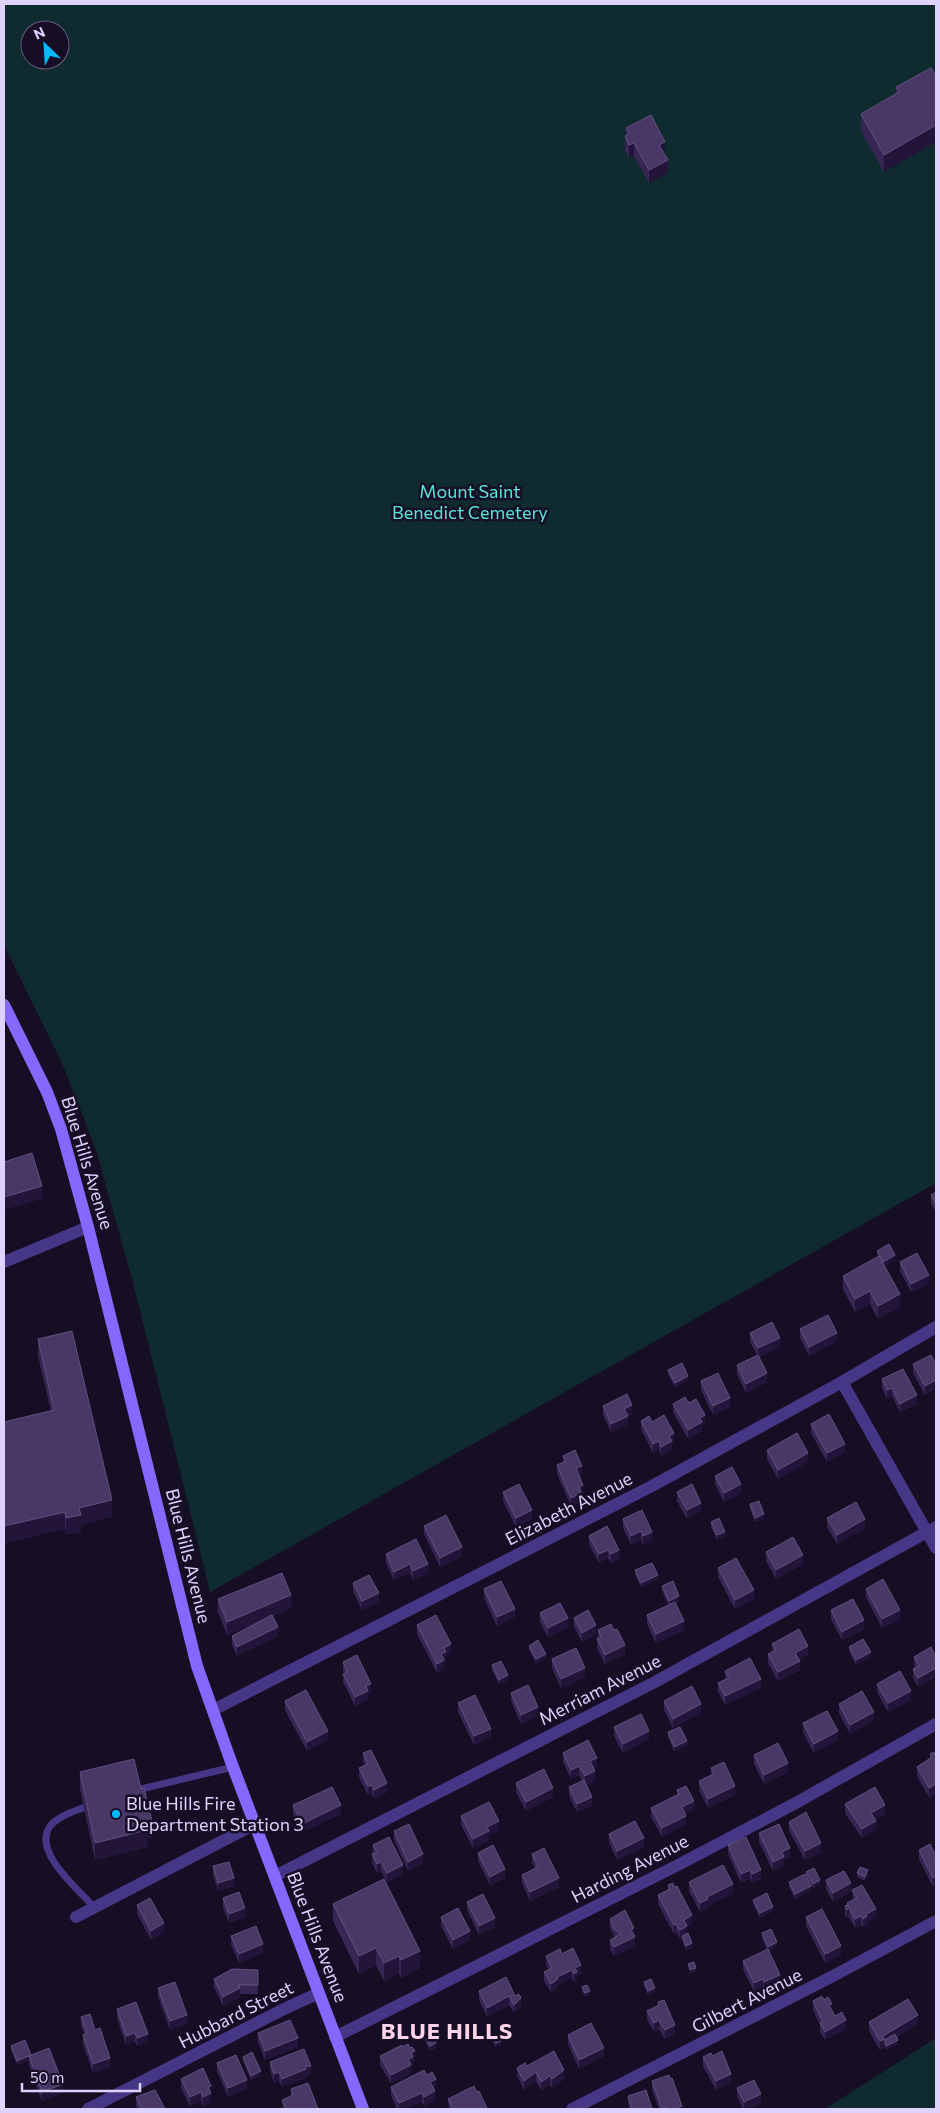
<svg xmlns="http://www.w3.org/2000/svg" width="940" height="2113" viewBox="0 0 940 2113" font-family="Commissioner,sans-serif">
<rect width="100%" height="100%" fill="#150e25"/>
<!-- green -->
<path fill="#102b2f" fill-rule="evenodd" d="M4 4H936V1183L210 1592 132 1279 96 1150 62 1063 4 945ZM30 30H60V60H30Z
M936 2038V2109H825Z"/>
<g fill="none" stroke-linecap="round" stroke-linejoin="round">
<!-- service -->
<path stroke="#463786" stroke-width="7" d="M137 1790 233 1767
M85 1807C73 1812 59 1816 51 1825 30 1850 79 1890 94 1907"/>
<!-- minor -->
<path stroke="#463786" stroke-width="12" d="M4 1262 88 1227
M842 1382 936 1327
M275 1876 655 1682 936 1527
M76 1917 255 1824
M335 2037 678 1865 794 1804 936 1724
M88 2109 286 2008 319 1993
M572 2109 833 1976 936 1921"/>
<!-- tertiary -->
<path stroke="#463786" stroke-width="12" d="M213 1710 652 1486 842 1382 936 1548"/>
<!-- secondary -->
<path stroke="#8569ff" stroke-width="12" d="M4 1005 47 1092 61 1129 88 1227 197 1666 230 1759 363 2109"/>
</g>
<!-- wall -->
<path fill="#372654" d="M931 68 884 172 861 131V114L896 94V87Z
M626 128 665 155 668 173 649 183 634 156 629 158 625 150Z
M936 1192V1213L931 1204V1195Z
M877 1251 895 1260 884 1266 900 1307 878 1319 870 1304 855 1312 843 1289V1276L878 1257Z
M900 1262 929 1284 911 1292 900 1271Z
M800 1329 837 1341 809 1356 800 1338Z
M750 1333 780 1346 759 1357 767 1382 746 1393 737 1374V1365L757 1355 750 1342Z
M38 1339 112 1517 81 1525V1532L66 1535 65 1529 4 1543V1422L51 1411 38 1356Z
M913 1364 936 1365V1389L925 1395 913 1373Z
M668 1370 688 1380 675 1387 668 1374Z
M882 1379 917 1404 900 1412 892 1396 887 1399 882 1388Z
M701 1381 730 1407 713 1415 701 1390Z
M689 1403 705 1424 702 1425V1431L688 1439 673 1412V1404Z
M603 1406 632 1414 628 1416V1425L611 1432 603 1415Z
M641 1421 652 1422 674 1442 672 1443V1450L661 1456 659 1450 653 1453 641 1429Z
M811 1424 845 1452 827 1462 811 1433Z
M767 1450 808 1462 778 1479 767 1459Z
M563 1456 582 1474 580 1476 583 1493 581 1494V1502L571 1506 557 1474V1465L563 1462Z
M715 1476 741 1493 724 1502 715 1484Z
M503 1492 532 1519 516 1527 503 1501Z
M677 1492 701 1511 687 1519 677 1501Z
M750 1504 764 1519 755 1522 750 1509Z
M642 1510 652 1541 643 1545 641 1540 631 1545 623 1528V1519Z
M827 1518 865 1528 837 1544 827 1527Z
M711 1522 725 1536 717 1540 711 1527Z
M424 1526 462 1556 440 1567 424 1534Z
M607 1526 619 1559 611 1563 608 1558 599 1563 589 1544V1536Z
M766 1552 803 1564 776 1579 766 1561Z
M386 1554 428 1573 413 1580 410 1573 394 1580 386 1563Z
M718 1568 754 1599 735 1609 718 1577Z
M635 1570 658 1579 641 1587 635 1575Z
M353 1583 379 1602 362 1610 353 1591Z
M662 1586 679 1601 675 1603 684 1630 656 1643 647 1624V1615L668 1605 662 1590Z
M484 1589 515 1617 497 1626 484 1598Z
M866 1589 900 1619 882 1628 866 1597Z
M218 1599 291 1608 273 1616 278 1636 237 1656 232 1645V1636L261 1621 227 1635 218 1612Z
M831 1610 864 1629 842 1640 831 1619Z
M540 1613 568 1627 548 1637 540 1622Z
M574 1618 596 1634 582 1642 574 1627Z
M417 1625 451 1653 446 1656V1661L444 1662V1669L437 1673 417 1634Z
M598 1630 625 1654 605 1664 597 1648Z
M772 1644 808 1655 799 1659 800 1670 778 1681 768 1663V1654L772 1652Z
M529 1646 546 1658 536 1663 529 1650Z
M849 1647 871 1657 856 1665 849 1651Z
M936 1654V1677L918 1687 913 1678V1669L916 1668 914 1665V1657Z
M552 1659 585 1677 561 1688 552 1668Z
M343 1662 371 1693 368 1694V1700L355 1706 343 1682 344 1673 343 1671Z
M492 1665 508 1680 499 1684 492 1670Z
M725 1671 761 1688 725 1705 718 1691V1683L725 1679Z
M877 1684 911 1700 888 1712 877 1692Z
M511 1693 538 1716 521 1724 511 1701Z
M285 1701 328 1740 307 1751 285 1710Z
M664 1701 701 1713 673 1728 664 1710Z
M458 1703 491 1737 474 1745 458 1712Z
M839 1704 874 1720 850 1734 839 1713Z
M803 1723 838 1740 814 1753 803 1732Z
M614 1727 649 1739 623 1753 614 1736Z
M668 1732 687 1745 674 1751 668 1737Z
M363 1753 387 1792 374 1799 372 1794 368 1795 359 1777V1768L365 1765 363 1762Z
M563 1753 597 1767 594 1768 595 1780 586 1785 592 1806 577 1812 569 1796V1787L582 1781 579 1775 571 1779 563 1762Z
M930 1754H936V1793L929 1797 917 1776V1767L930 1758Z
M754 1755 788 1772 764 1784 754 1764Z
M711 1768 735 1795 708 1808 699 1790V1781L711 1776Z
M80 1772 152 1838 147 1839V1847L95 1860 80 1789Z
M516 1783 553 1797 526 1811 516 1792Z
M677 1790 694 1810 685 1814 686 1824 662 1837 651 1817V1808L677 1795Z
M845 1804 885 1814 875 1820 876 1829 862 1838 845 1813Z
M293 1805 341 1814 302 1832 293 1814Z
M461 1816 499 1830 489 1835V1840L473 1848 461 1825Z
M789 1822 821 1852 805 1860 789 1831Z
M394 1831 423 1863 408 1871 394 1840Z
M759 1833 790 1857 784 1860V1866L773 1871 759 1842Z
M609 1834 644 1847 617 1860 609 1843Z
M373 1845 403 1874 387 1882 381 1871 377 1873 372 1863Z
M728 1845 761 1879 752 1883 750 1879 741 1883 728 1854Z
M919 1850 935 1854 936 1853V1885L933 1887 919 1859Z
M478 1853 505 1878 490 1885 478 1861Z
M532 1854 559 1887 530 1901 522 1883V1875L535 1868 532 1863Z
M213 1866 234 1886 218 1891 213 1875Z
M806 1872 820 1884 813 1888 806 1876Z
M857 1873 868 1875 865 1881 857 1877Z
M826 1880 851 1892 833 1902 826 1889Z
M689 1882 733 1893 708 1906V1908L700 1912 689 1891Z
M789 1882 811 1890 795 1899 789 1887Z
M668 1885 692 1924 687 1927V1934L692 1948 686 1950 682 1940V1937L680 1939 676 1932 674 1934 658 1904V1895L668 1890Z
M852 1890 876 1917 867 1922V1925L863 1927 861 1925 855 1928 849 1917 847 1918 845 1915V1906L847 1905V1903L853 1900Z
M223 1898 245 1917 229 1923 223 1907Z
M753 1900 773 1911 760 1918 753 1904Z
M467 1902 495 1927 479 1935 467 1910Z
M333 1904 420 1968 401 1978 399 1973 384 1981 376 1965 359 1974 333 1921Z
M137 1905 164 1932 151 1940 137 1914Z
M441 1917 470 1940 453 1949 441 1926Z
M806 1917 841 1955 825 1963 806 1926Z
M610 1919 634 1928 635 1946 614 1956 610 1949V1940L615 1938 610 1928Z
M762 1933 777 1947 769 1951 780 1984 764 1991 763 1987 754 1992 743 1969V1961L767 1949 762 1938Z
M231 1936 263 1953 239 1963 231 1945Z
M562 1954 581 1974 577 1976V1981L574 1983 572 1978 558 1985V1988L551 1992 544 1981V1972L548 1970 546 1964V1956Z
M258 1970V1994H240V1997L223 2006 214 1987V1979Z
M506 1977 521 2007 514 2013 509 2005 487 2017 479 2000V1991Z
M644 1982 655 1992 648 1995 644 1986Z
M582 1987 590 1995 585 1997 582 1991Z
M158 1988 187 2024 170 2030 158 1997Z
M813 2001 832 2011 835 2016 846 2029 825 2040 820 2032V2025L813 2010Z
M658 2002 675 2034 665 2039 659 2029 654 2032 647 2019V2011L658 2006Z
M117 2009 148 2042 137 2046 135 2042 126 2045 117 2018Z
M81 2017 95 2030 110 2067 93 2073 83 2044V2035L84 2034 81 2026Z
M869 2022 918 2024 896 2037 898 2044 887 2050 884 2045V2048L880 2050 869 2031Z
M258 2033 298 2047 265 2060 258 2042Z
M568 2035 604 2056 579 2069 568 2044Z
M425 2036 436 2048 430 2051 425 2040Z
M492 2036 501 2045 496 2047 492 2041Z
M11 2046 31 2055 63 2093 42 2101 29 2065V2060L17 2065 11 2050Z
M402 2047 415 2060 413 2061V2066H411V2074L391 2083 380 2065V2056Z
M243 2057 261 2075 251 2080 243 2061Z
M703 2057 731 2083 716 2090 703 2066Z
M270 2062 311 2074 306 2076V2078L282 2087 279 2081 274 2083 270 2070Z
M217 2063 247 2089 228 2097 217 2071Z
M527 2066 564 2079 552 2088 550 2085 541 2090 536 2081 524 2090 517 2076V2068Z
M427 2075 436 2088 434 2089 435 2100 424 2106 422 2102 404 2109H397L391 2096V2087Z
M181 2079 211 2086V2102L203 2106 201 2101 190 2106 181 2088Z
M652 2081 682 2109H659L652 2090Z
M737 2088 761 2103 748 2109H743L737 2096Z
M291 2089 318 2109H283L282 2100 291 2096Z
M477 2092 487 2109H449L448 2099Z
M628 2096 652 2109H629L628 2104Z
M136 2097 165 2109H138L136 2106Z"/>
<!-- shaded-wall -->
<path fill="#221539" d="M936 125V142L884 172V155Z
M665 142V155L659 158V145Z
M634 143V156L629 158V145Z
M668 160V173L649 183V170Z
M42 1186V1199L4 1210V1197Z
M895 1255V1260L883 1267V1262Z
M929 1275V1284L911 1292V1284Z
M870 1291V1304L855 1312V1299Z
M900 1294V1307L878 1319V1306Z
M837 1333V1341L809 1356V1347Z
M780 1338V1346L758 1357V1348Z
M767 1373V1382L746 1393V1384Z
M688 1376V1380L675 1387V1383Z
M936 1380V1389L925 1395V1386Z
M892 1388V1396L887 1399V1390Z
M917 1395V1404L900 1412V1404Z
M730 1398V1407L713 1415V1406Z
M632 1405V1414L624 1417V1409Z
M705 1415V1424L702 1425V1431L688 1439V1430L700 1418Z
M628 1416V1425L611 1432V1424Z
M674 1433V1442L672 1443V1450L661 1456V1447L669 1436Z
M659 1441V1450L653 1453V1444Z
M845 1444V1452L827 1462V1453Z
M808 1453V1462L778 1479V1470Z
M582 1466V1474L576 1477V1468Z
M741 1484V1493L724 1502V1493Z
M583 1485V1493L581 1494V1502L571 1506V1498L579 1487Z
M112 1500V1517L81 1525V1532L66 1535V1518L79 1508Z
M701 1503V1511L687 1519V1510Z
M532 1510V1519L516 1527V1518Z
M65 1512V1529L4 1543V1526Z
M764 1514V1519L755 1522V1518Z
M865 1519V1528L837 1544V1535Z
M641 1531V1540L631 1545V1536Z
M652 1532V1541L643 1545V1536Z
M725 1532V1536L717 1540V1535Z
M462 1547V1556L440 1567V1558Z
M608 1550V1558L599 1563V1554Z
M619 1550V1559L611 1563V1554Z
M803 1555V1564L776 1579V1570Z
M410 1564V1573L394 1580V1572Z
M428 1564V1573L413 1580V1571Z
M658 1575V1579L641 1587V1583Z
M754 1590V1599L735 1609V1600Z
M379 1593V1602L362 1610V1601Z
M291 1595V1608L227 1635V1622Z
M679 1596V1601L669 1606V1601Z
M515 1609V1617L497 1626V1617Z
M900 1610V1619L882 1628V1619Z
M568 1618V1627L548 1637V1628Z
M864 1620V1629L842 1640V1632Z
M684 1621V1630L656 1643V1634Z
M596 1625V1634L582 1642V1633Z
M278 1627V1636L237 1656V1647Z
M451 1644V1653L446 1656V1661L444 1662V1669L437 1673V1664L444 1648Z
M625 1645V1654L605 1664V1655Z
M808 1646V1655L795 1661V1653Z
M871 1652V1657L856 1665V1660Z
M546 1654V1658L536 1663V1659Z
M800 1661V1670L778 1681V1672Z
M585 1668V1677L561 1688V1679Z
M936 1668V1677L918 1687V1678Z
M508 1675V1680L499 1684V1680Z
M761 1679V1688L725 1705V1696Z
M371 1684V1693L368 1694V1700L355 1706V1697L366 1686Z
M911 1691V1700L888 1712V1703Z
M701 1704V1713L673 1728V1719Z
M538 1707V1716L521 1724V1715Z
M874 1712V1720L850 1734V1725Z
M491 1729V1737L474 1745V1736Z
M328 1731V1740L307 1751V1742Z
M649 1731V1739L623 1753V1744Z
M838 1731V1740L814 1753V1744Z
M687 1741V1745L674 1751V1747Z
M597 1758V1767L590 1770V1761Z
M788 1763V1772L764 1784V1775Z
M579 1766V1775L571 1779V1770Z
M595 1771V1780L585 1785V1776Z
M387 1783V1792L374 1799V1790Z
M936 1784V1793L929 1797V1788Z
M372 1785V1794L368 1795V1786Z
M735 1786V1795L708 1808V1799Z
M553 1788V1797L526 1811V1802Z
M592 1797V1806L577 1812V1804Z
M694 1801V1810L682 1816V1807Z
M341 1805V1814L302 1832V1824Z
M885 1805V1814L871 1822V1813Z
M686 1816V1824L662 1837V1828Z
M152 1821V1838L147 1839V1847L95 1860V1843L146 1822Z
M499 1821V1830L489 1835V1840L473 1848V1839L487 1827Z
M876 1821V1829L862 1838V1829Z
M644 1838V1847L617 1860V1851Z
M821 1843V1852L805 1860V1851Z
M790 1848V1857L784 1860V1866L773 1871V1862L782 1852Z
M423 1854V1863L408 1871V1862Z
M381 1862V1871L377 1873V1864Z
M403 1865V1874L387 1882V1873Z
M505 1869V1878L490 1885V1877Z
M750 1870V1879L741 1883V1874Z
M761 1870V1879L752 1883V1874Z
M868 1870V1875L865 1881V1877Z
M936 1876V1885L933 1887V1878Z
M234 1878V1886L218 1891V1883Z
M559 1878V1887L530 1901V1892Z
M820 1880V1884L813 1888V1884Z
M851 1883V1892L833 1902V1893Z
M733 1884V1893L708 1906V1908L700 1912V1903L707 1897Z
M811 1886V1890L795 1899V1894Z
M773 1907V1911L760 1918V1913Z
M245 1908V1917L229 1923V1914Z
M849 1908V1917L847 1918V1910Z
M876 1909V1917L867 1922V1925L863 1927V1919L866 1914Z
M692 1915V1924L687 1927V1935L682 1936V1937L680 1939V1930L684 1920Z
M861 1916V1925L855 1928V1919Z
M495 1918V1927L479 1935V1926Z
M164 1923V1932L151 1940V1931Z
M676 1924V1932L674 1934V1925Z
M634 1928V1937L631 1930Z
M470 1931V1940L453 1949V1940Z
M635 1937V1946L614 1956V1947Z
M777 1942V1947L768 1951V1947Z
M692 1943V1948L686 1950V1946Z
M263 1944V1953L239 1963V1954Z
M841 1946V1955L825 1963V1954Z
M376 1948V1965L359 1974V1956Z
M420 1951V1968L401 1978V1960Z
M399 1956V1973L384 1981V1963Z
M581 1965V1974L577 1976V1981L574 1983V1974L575 1968Z
M696 1968V1972L690 1974V1970Z
M572 1970V1978L558 1985V1988L551 1992V1984L557 1977Z
M780 1975V1984L764 1991V1982Z
M763 1979V1987L754 1992V1983Z
M240 1988V1997L223 2006V1997Z
M655 1988V1992L648 1995V1991Z
M590 1991V1995L585 1997V1993Z
M509 1996V2005L487 2017V2008Z
M521 1998V2007L514 2013V2005Z
M187 2015V2024L170 2030V2021Z
M918 2015V2024L885 2043 884 2041V2048L880 2050V2041L883 2036Z
M659 2020V2029L654 2032V2023Z
M846 2020V2029L825 2040V2032Z
M675 2025V2034L665 2039V2030Z
M135 2033V2042L126 2045V2036Z
M148 2034V2042L137 2046V2038Z
M298 2038V2047L265 2060V2051Z
M898 2040V2044L887 2050V2046Z
M501 2041V2045L496 2047V2043Z
M436 2043V2048L430 2051V2046Z
M604 2048V2056L579 2069V2060Z
M415 2051V2060L413 2061V2066H411V2074L391 2083V2075L408 2059 411 2053Z
M31 2055 29 2056V2060L17 2065V2061Z
M110 2058V2067L93 2073V2064Z
M311 2066V2074L306 2076V2078L282 2087V2079Z
M564 2070V2079L552 2088V2079Z
M261 2071V2075L251 2080V2076Z
M279 2072V2081L274 2083V2074Z
M536 2072V2081L524 2090V2081Z
M731 2074V2083L716 2090V2081Z
M550 2076V2085L541 2090V2082Z
M436 2079V2088L430 2090V2082Z
M247 2080V2089L228 2097V2088Z
M63 2084V2093L42 2101V2092Z
M211 2086V2102L203 2106V2097L208 2087Z
M435 2091V2100L424 2106V2097Z
M201 2092V2101L190 2106V2097Z
M422 2093V2102L404 2109H399V2103Z
M761 2094V2103L748 2109H744V2102Z
M682 2106V2109H674Z"/>
<!-- building -->
<path fill="#493866" stroke="#60507e" d="M931 68 934 73 936 72V125L884 155 861 114 899 92 896 87Z
M651 115 665 142 659 145 668 160 649 170 634 143 629 145 625 136 629 134 626 128Z
M32 1153 42 1186 4 1197V1187H5L4 1182V1162Z
M936 1192V1205L931 1195Z
M889 1244 895 1255 883 1262 877 1251Z
M917 1253 929 1275 911 1284 900 1262Z
M879 1256 900 1294 878 1306 870 1291 855 1299 843 1276Z
M828 1315 837 1333 809 1347 800 1329Z
M772 1322 780 1338 758 1348 750 1333Z
M72 1331 112 1500 79 1508 81 1515 66 1518 65 1512 4 1526V1422L54 1410 38 1339Z
M758 1355 767 1373 746 1384 737 1365Z
M931 1355 936 1365V1380L925 1386 913 1364Z
M682 1363 688 1376 675 1383 668 1370Z
M903 1369 917 1395 900 1404 892 1388 887 1390 882 1379Z
M718 1373 730 1398 713 1406 701 1381Z
M627 1394 632 1405 624 1409 628 1416 611 1424 603 1406Z
M685 1397 689 1403 696 1399 705 1415 700 1418 702 1422 688 1430 673 1404Z
M829 1414 845 1444 827 1453 811 1424Z
M664 1415 674 1433 669 1436 672 1441 661 1447 659 1441 653 1444 641 1421 649 1416 652 1422Z
M797 1433 808 1453 778 1470 767 1450Z
M575 1450 582 1466 576 1468 583 1485 579 1487 581 1493 571 1498 557 1465 566 1461 563 1456Z
M732 1467 741 1484 724 1493 715 1476Z
M519 1484 532 1510 516 1518 503 1492Z
M692 1484 701 1503 687 1510 677 1492Z
M759 1501 764 1514 755 1518 750 1504Z
M856 1502 865 1519 837 1535 827 1518Z
M642 1510 652 1532 643 1536 641 1531 631 1536 623 1519Z
M446 1515 462 1547 440 1558 424 1526Z
M719 1518 725 1532 717 1535 711 1522Z
M607 1526 619 1550 611 1554 608 1550 599 1554 589 1536Z
M793 1537 803 1555 776 1570 766 1552Z
M416 1539 428 1564 413 1571 410 1564 394 1572 386 1554Z
M736 1558 754 1590 735 1600 718 1568Z
M652 1563 658 1575 641 1583 635 1570Z
M282 1573 291 1595 227 1622 218 1599Z
M369 1575 379 1593 362 1601 353 1583Z
M883 1579 900 1610 882 1619 866 1589Z
M501 1581 515 1609 497 1617 484 1589Z
M673 1581 679 1596 669 1601 662 1586Z
M853 1599 864 1620 842 1632 831 1610Z
M675 1602 684 1621 656 1634 647 1615Z
M560 1603 568 1618 548 1628 540 1613Z
M588 1610 596 1625 582 1633 574 1618Z
M272 1615 278 1627 237 1647 232 1636Z
M436 1615 451 1644 444 1648 446 1652 441 1654 444 1660 437 1664 417 1625Z
M611 1624 614 1630 617 1629 625 1645 605 1655 597 1639 601 1637 598 1630Z
M799 1629 808 1646 795 1653 800 1661 778 1672 768 1654 776 1650 772 1644Z
M863 1639 871 1652 856 1660 849 1647Z
M538 1640 546 1654 536 1659 529 1646Z
M931 1647 935 1655 936 1654V1668L918 1678 913 1669 919 1666 914 1657Z
M576 1648 585 1668 561 1679 552 1659Z
M357 1655 371 1684 366 1686 368 1691 355 1697 343 1674 347 1672 343 1662Z
M750 1658 761 1679 725 1696 718 1683 729 1678 725 1671Z
M501 1661 508 1675 499 1680 492 1665Z
M900 1671 911 1691 888 1703 877 1684Z
M528 1685 538 1707 521 1715 511 1693Z
M692 1686 701 1704 673 1719 664 1701Z
M306 1690 328 1731 307 1742 285 1701Z
M862 1691 874 1712 850 1725 839 1704Z
M475 1695 491 1729 474 1736 458 1703Z
M827 1711 838 1731 814 1744 803 1723Z
M641 1714 649 1731 623 1744 614 1727Z
M680 1727 687 1741 674 1747 668 1732Z
M588 1740 597 1758 590 1761 595 1771 585 1776 579 1766 571 1770 563 1753Z
M778 1743 788 1763 764 1775 754 1755Z
M371 1750 387 1783 374 1790 372 1785 368 1786 359 1768 368 1764 363 1753Z
M934 1752 935 1755 936 1754V1784L929 1788 917 1767 932 1757 930 1754Z
M134 1759 141 1789 144 1788 152 1821 146 1822 147 1830 95 1843 80 1772Z
M724 1762 735 1786 708 1799 699 1781 714 1774 711 1768Z
M544 1769 553 1788 526 1802 516 1783Z
M584 1780 592 1797 577 1804 569 1787Z
M686 1786 694 1801 682 1807 686 1816 662 1828 651 1808 679 1794 677 1790Z
M332 1787 341 1805 302 1824 293 1805Z
M875 1787 885 1805 871 1813 876 1821 862 1829 845 1804Z
M489 1802 499 1821 487 1827 489 1831 473 1839 461 1816Z
M806 1812 821 1843 805 1851 789 1822Z
M635 1821 644 1838 617 1851 609 1834Z
M409 1824 423 1854 408 1862 394 1831Z
M779 1824 790 1848 782 1852 784 1857 773 1862 759 1833Z
M389 1837 403 1865 387 1873 381 1862 377 1864 372 1854 377 1852 373 1845Z
M746 1837 761 1870 752 1874 750 1870 741 1874 728 1845Z
M930 1844 935 1854 936 1853V1876L933 1878 919 1850Z
M493 1845 505 1869 490 1877 478 1853Z
M544 1848 559 1878 530 1892 522 1875 538 1867 532 1854Z
M229 1862 234 1878 218 1883 213 1866Z
M723 1865 733 1884 707 1897 708 1899 700 1903 689 1882Z
M860 1867 868 1870 865 1877 857 1873Z
M814 1868 820 1880 813 1884 806 1872Z
M844 1871 851 1883 833 1893 826 1880Z
M805 1874 811 1886 795 1894 789 1882Z
M384 1879 420 1951 401 1960 399 1956 384 1963 376 1948 359 1956 333 1904Z
M673 1883 674 1887 677 1886 692 1915 684 1920 687 1926 680 1930 676 1924 674 1925 658 1895 670 1889 668 1885Z
M862 1885 876 1909 866 1914 867 1916 863 1919 861 1916 855 1919 849 1908 847 1910 845 1906 848 1905 847 1903 857 1898 852 1890Z
M239 1892 245 1908 229 1914 223 1898Z
M767 1893 773 1907 760 1913 753 1900Z
M483 1894 495 1918 479 1926 467 1902Z
M150 1898 164 1923 151 1931 137 1905Z
M458 1908 470 1931 453 1940 441 1917Z
M822 1909 841 1946 825 1954 806 1917Z
M625 1910 634 1928 631 1930 635 1937 614 1947 610 1940 621 1934 614 1929 610 1919Z
M256 1926 263 1944 239 1954 231 1936Z
M771 1929 777 1942 768 1947 762 1933Z
M688 1933 692 1943 686 1946 682 1936Z
M573 1948 581 1965 575 1968 577 1972 574 1974 572 1970 557 1977 558 1979 551 1984 544 1972 552 1968 546 1956 560 1949 562 1954Z
M768 1949 780 1975 764 1982 763 1979 754 1983 743 1961Z
M694 1962 696 1968 690 1970 688 1964Z
M232 1969 258 1970V1985H239L240 1988 223 1997 214 1979Z
M506 1977 515 1996 519 1994 521 1998 514 2005 509 1996 487 2008 479 1991Z
M651 1979 655 1988 648 1991 644 1982Z
M175 1982 187 2015 170 2021 158 1988Z
M587 1985 590 1991 585 1993 582 1987Z
M822 1996 824 2000 828 1997 832 2004 829 2005 835 2016 842 2012 846 2020 825 2032 820 2023 823 2022 813 2001Z
M908 1999 918 2015 883 2036 884 2039 880 2041 869 2022Z
M664 2000 675 2025 665 2030 659 2020 654 2023 647 2011 659 2005 658 2002Z
M136 2002 148 2034 137 2038 135 2033 126 2036 117 2009Z
M90 2014 95 2030 100 2028 110 2058 93 2064 83 2035 87 2033 81 2017Z
M290 2020 298 2038 265 2051 258 2033Z
M591 2023 604 2048 579 2060 568 2035Z
M431 2032 436 2043 430 2046 425 2036Z
M497 2034 501 2041 496 2043 492 2036Z
M895 2034 898 2040 887 2046 884 2040Z
M25 2040 31 2055 17 2061 11 2046Z
M408 2044 410 2048 412 2047 415 2051 411 2053 413 2057 408 2059 411 2065 391 2075 380 2056 402 2045V2047Z
M49 2048 63 2084 42 2092 29 2056Z
M304 2049 311 2066 305 2067 306 2069 282 2079 279 2072 274 2074 270 2062Z
M554 2051 564 2070 552 2079 550 2076 541 2082 536 2072 524 2081 517 2068 525 2063 527 2066Z
M722 2051 731 2074 716 2081 703 2057 711 2053 713 2056Z
M252 2052 261 2071 251 2076 243 2057Z
M236 2055 247 2080 228 2088 217 2063Z
M203 2068 211 2086 208 2087 211 2093 203 2097 201 2092 190 2097 181 2079Z
M424 2070 427 2075 432 2072 436 2079 430 2082 435 2091 424 2097 422 2093 399 2103 391 2087Z
M669 2075 670 2079 672 2078 682 2106 674 2109H667L666 2107 662 2109 652 2081Z
M754 2080 761 2094 744 2102 737 2088Z
M308 2083 318 2109H286L282 2100 293 2095 291 2089Z
M474 2086 477 2092 479 2091 487 2108 485 2109H453L448 2099Z
M155 2090 165 2109H142L136 2097Z
M646 2090 652 2109H632L628 2096Z"/>
<!-- markers -->
<circle fill="#00bafd" stroke="#150e25" stroke-width="2" cx="116" cy="1814" r="5"/>
<g text-anchor="middle" stroke-width="5" stroke-linejoin="round" paint-order="stroke">
<!-- park labels -->
<g font-size="18" fill="#58e4d8" stroke="#150e25">
<text x="470" y="498">Mount Saint<tspan x="470" dy="21">Benedict Cemetery</tspan></text>
</g>
<!-- street labels -->
<g font-size="18" fill="#ded2ff" stroke="#150e25">
<text transform="translate(87 1163) rotate(73)" y="6">Blue Hills Avenue</text>
<text transform="translate(569 1509) rotate(-27)" y="6">Elizabeth Avenue</text>
<text transform="translate(188 1556) rotate(76)" y="6">Blue Hills Avenue</text>
<text transform="translate(600 1690) rotate(-27)" y="6">Merriam Avenue</text>
<text transform="translate(630 1869) rotate(-27)" y="6">Harding Avenue</text>
<text transform="translate(317 1937) rotate(69)" y="6">Blue Hills Avenue</text>
<text transform="translate(747 2001) rotate(-27)" y="6">Gilbert Avenue</text>
<text transform="translate(236 2015) rotate(-27)" y="6">Hubbard Street</text>
</g>
<!-- poi labels -->
<g font-size="18" fill="#ded2ff" stroke="#150e25" text-anchor="start">
<text x="126" y="1810">Blue Hills Fire<tspan x="126" dy="21">Department Station 3</tspan></text>
</g>
<!-- district labels -->
<g font-size="22" font-weight="bold" letter-spacing="1" fill="#ffd4e8" stroke="#150e25">
<text x="447" y="2039">BLUE HILLS</text>
</g>
</g>
<!-- border -->
<rect width="940" height="2113" fill="none" stroke="#ded2ff" stroke-width="10"/>
<!-- north arrow -->
<g transform="translate(45 45) rotate(335)"><circle r="24" fill="#150e25" stroke="#655c7c"/>
<path d="M0-4L9 19L0 12L-9 19Z" fill="#00bafd"/>
<text y="-8" font-size="14" font-weight="bold" text-anchor="middle" fill="#ded2ff">N</text>
</g>
<!-- scale -->
<path d="M22 2083v8h118v-8" fill="none" stroke="#ded2ff" stroke-width="2.5"/>
<text x="30" y="2083" font-size="15" fill="#ded2ff" stroke="#150e25" stroke-width="4" paint-order="stroke">50 m</text>
</svg>
